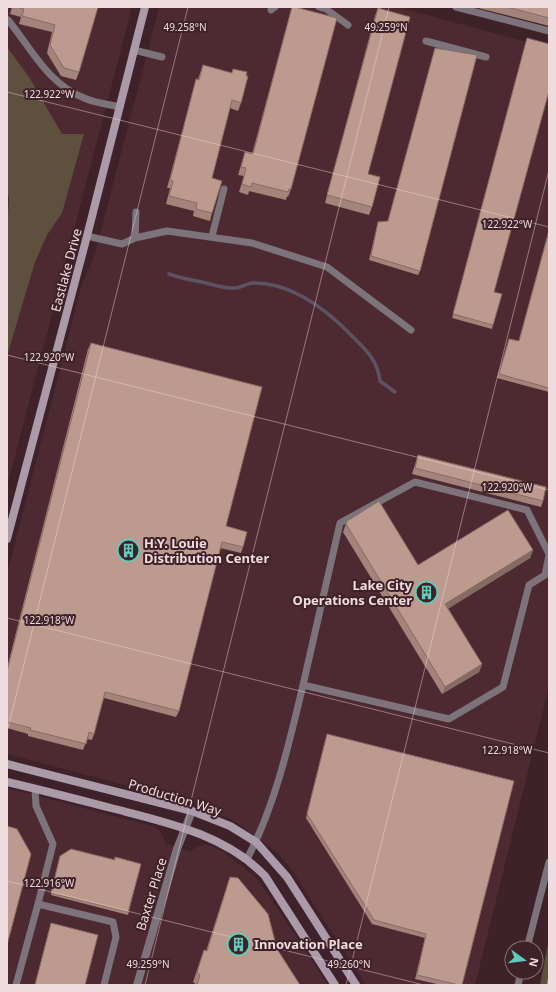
<svg xmlns="http://www.w3.org/2000/svg" width="556" height="992" viewBox="0 0 556 992" font-family="'Noto Sans',sans-serif">
<rect width="100%" height="100%" fill="#3f2229"/>
<!-- built -->
<path fill="#4d2932" d="M7 7H132L7 487Z
M159 7H398L549 48V686L475 985H366L289 866 275 851 235 821 186 801 7 754V574L82 284 95 254Z
M7 788 153 826 160 831 166 843 190 852 197 846 206 844 224 852 254 876 266 891 328 985H7Z"/>
<!-- green -->
<path fill="#5e503d" d="M7 47 29 77 62 134H84L62 213 47 235 35 262 7 356V232L9 198 7 192Z
M549 939V985H540Z"/>
<g fill="none" stroke-linecap="round" stroke-linejoin="round">
<!-- stream -->
<path stroke="#5d5362" stroke-width="3.5" d="M169 274C180 278 191 280 202 282 212 284 221 288 232 288 239 289 245 284 252 283 292 282 326 309 352 336 366 350 378 361 380 381L395 392"/>
<!-- lane -->
<path stroke="#7d737b" stroke-width="7" d="M319 7 326 9 348 25
M456 7 549 31
M271 10 275 7
M8 20C31 48 48 84 84 98 95 103 108 104 120 107
M426 41 486 57
M134 50 162 57
M87 236 122 244 135 238 167 231 252 243 327 267 411 330
M212 236 224 189
M135 238 136 212
M549 554 527 510 415 482 340 523 303 685 449 719 503 687 529 585 545 575 549 555
M35 789 36 806 53 844 38 904 113 922 116 937 104 985
M247 859C275 806 289 744 303 685
M527 948 549 862
M16 985 38 904
M518 985 521 972"/>
<!-- street -->
<path stroke="#7d737b" stroke-width="8" d="M137 985 177 849 192 811"/>
<!-- secondary -->
<path stroke="#ab9aa9" stroke-width="8" d="M7 539 87 236 145 7
M7 764 192 811 230 826 256 842 287 877 356 985
M7 782C42 790 76 799 111 808 165 822 225 834 265 876L335 985"/>
</g>
<!-- wall -->
<path fill="#a3847a" d="M12 7H98L79 72 76 80 61 76 47 53 52 32 19 24 21 17 10 14Z
M292 7 291 189 288 197 287 196 286 200 249 191 248 195 239 192 244 176 238 175 245 152 252 154 290 14Z
M474 7H549V26Z
M378 8 368 174 372 207 369 215 325 203 375 16Z
M527 38 494 292 493 325 492 329 452 318Z
M435 48 420 271 418 275 369 260 378 222 388 221Z
M203 65 232 73 233 69 241 103 238 111 230 108 212 178V213L210 221 193 216 194 211 166 204 170 188H167L194 87 196 79H198Z
M549 229V392L497 378 509 339 519 341Z
M91 343 226 526 243 547 241 553 220 548 179 711 176 717 104 698 94 734 92 740 87 739 83 750 28 736V734L7 728V668L88 349Z
M418 455 543 501 541 507 412 474Z
M347 521 418 565 533 550 530 558 448 608 482 664 479 672 442 694 343 532Z
M327 734 462 985H441L415 979 425 938 372 924 306 818Z
M115 857 141 864 128 915 51 895 60 858 114 860Z
M230 877 277 949 300 985H197L193 982 204 950 206 951Z"/>
<!-- shaded-wall -->
<path fill="#846c63" d="M533 550 530 558 443 612 445 604Z
M482 664 479 672 442 694 445 687Z"/>
<!-- building -->
<path fill="#bd9a8e" stroke="#846c63" d="M17 7H98L79 72 64 68 50 45 55 25 22 16 24 9Z
M292 7H295L337 18 291 189H289L288 192 252 183 251 187 242 184 246 168 241 167 245 152 253 154Z
M507 7H549V18Z
M378 8 410 17 368 174 380 177 372 207 327 195Z
M527 38 549 44V91L494 292 502 294 493 325 453 314Z
M435 48 477 55 420 271 371 256 378 222 388 221Z
M203 65 232 73 233 69 247 72 246 76H248L241 103 232 100 212 178 222 181 212 213 196 209 197 203 169 196 173 181 170 180 196 79 199 80Z
M549 231V388L499 374 509 339 519 341Z
M91 343 262 387 226 526 247 532 243 547 222 542 179 711 105 692 94 734 89 732 86 744 30 730 31 728 7 722V671Z
M418 455 546 487 543 501 415 468Z
M379 501 418 565 508 510 533 550 445 604 482 664 445 687 346 524 347 521Z
M327 734 514 781 462 985H459L417 975 426 934 374 920 307 814Z
M7 826 17 829 31 854 7 945Z
M71 849 115 860V857L141 864 128 912 51 893 60 856Z
M230 877 238 878 268 914 277 949 300 985H197L200 975 197 972 204 950 207 951Z
M51 923 98 935 85 985H35Z"/>
<!-- ticks -->
<path fill="none" stroke="#f0dcdf" stroke-width="1" stroke-opacity="0.45" d="M7 92 549 227M7 355 549 490M7 618 549 753M7 732 188 7M7 881 424 985M145 985 389 7M346 985 549 170M547 985 549 976"/>
<!-- icons -->
<defs>
<symbol id="building-ring" viewBox="-11 -11 22 22"><circle r="9.5" fill="#3f2229" stroke="#5dceb9" stroke-width="1.5"/><path d="M-4-6H4V6H1V3H-1V6H-4ZM-2.5-4.3h1.7v1.8h-1.7ZM.8-4.3h1.7v1.8H.8ZM-2.5-1h1.7V.8h-1.7ZM.8-1h1.7V.8H.8Z" fill="#5dceb9"/></symbol>
</defs>
<g fill-rule="evenodd">
<use href="#building-ring" x="116" y="538" width="25" height="25"/>
<use href="#building-ring" x="414" y="580" width="25" height="25"/>
<use href="#building-ring" x="226" y="932" width="25" height="25"/>
</g>
<g text-anchor="middle" stroke-width="4" stroke-linejoin="round" paint-order="stroke">
<!-- street labels -->
<g font-size="13" fill="#f0dcdf" stroke="#3f2229">
<text transform="translate(66 270) rotate(-75)" y="5">Eastlake Drive</text>
<text transform="translate(175 797) rotate(17)" y="5">Production Way</text>
<text transform="translate(151 894) rotate(-73)" y="5">Baxter Place</text>
</g>
<!-- poi labels -->
<g font-size="13" font-weight="bold" fill="#f0dcdf" stroke="#3f2229" text-anchor="start">
<text x="144" y="548">H.Y. Louie<tspan x="144" dy="15">Distribution Center</tspan></text>
<text x="412" y="590" text-anchor="end">Lake City<tspan x="412" dy="15">Operations Center</tspan></text>
<text x="254" y="949">Innovation Place</text>
</g>
</g>
<g font-size="10" text-anchor="middle" fill="#f0dcdf" stroke="#3f2229" stroke-width="4" stroke-linejoin="round" paint-order="stroke">
<text x="185" y="31">49.258°N</text>
<text x="386" y="31">49.259°N</text>
<text x="49" y="98">122.922°W</text>
<text x="507" y="228">122.922°W</text>
<text x="49" y="361">122.920°W</text>
<text x="507" y="491">122.920°W</text>
<text x="49" y="624">122.918°W</text>
<text x="507" y="754">122.918°W</text>
<text x="49" y="887">122.916°W</text>
<text x="148" y="968">49.259°N</text>
<text x="349" y="968">49.260°N</text>
</g>
<!-- border -->
<rect width="556" height="992" fill="none" stroke="#f0dcdf" stroke-width="16"/>
<!-- north arrow -->
<g transform="translate(524 960) rotate(104)"><circle r="19" fill="#3f2229" stroke="#866c72"/>
<path d="M0-3L7 15L0 10L-7 15Z" fill="#5dceb9"/>
<text y="-6" font-size="11" font-weight="bold" text-anchor="middle" fill="#f0dcdf">N</text>
</g>
</svg>
